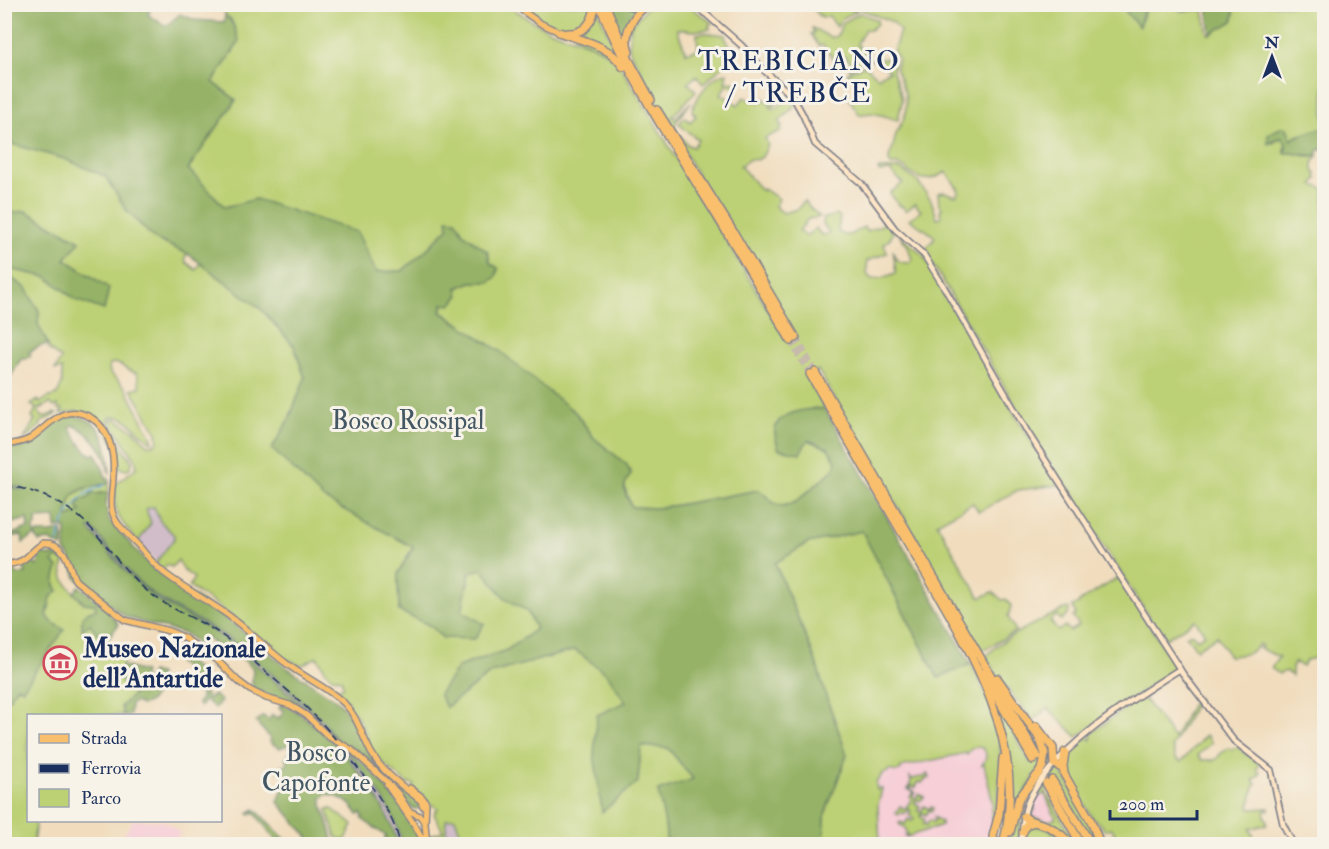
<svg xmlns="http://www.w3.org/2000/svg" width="1329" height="849" viewBox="0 0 1329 849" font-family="'IM FELL Double Pica',serif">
<rect width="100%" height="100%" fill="#f7f3e8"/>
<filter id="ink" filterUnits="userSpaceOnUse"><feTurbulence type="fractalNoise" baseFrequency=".0167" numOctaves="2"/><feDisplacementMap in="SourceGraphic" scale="12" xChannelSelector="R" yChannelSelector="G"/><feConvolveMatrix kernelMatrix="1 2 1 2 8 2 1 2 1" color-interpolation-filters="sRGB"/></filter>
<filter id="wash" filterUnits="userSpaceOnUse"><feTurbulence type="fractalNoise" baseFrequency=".008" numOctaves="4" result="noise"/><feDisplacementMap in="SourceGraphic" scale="24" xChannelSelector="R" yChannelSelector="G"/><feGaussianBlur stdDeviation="1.35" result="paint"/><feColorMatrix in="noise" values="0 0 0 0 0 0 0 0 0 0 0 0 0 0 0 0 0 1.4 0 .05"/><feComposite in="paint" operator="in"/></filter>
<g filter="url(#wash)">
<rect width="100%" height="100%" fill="#f1ddbe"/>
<!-- built -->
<path fill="#f6cfd7" d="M978 745 986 749 993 804 995 827 987 838 991 844H880L875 778 879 771 966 753 971 749Z
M1045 794 1055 817 1054 819 1051 821 1031 817 1030 815 1032 813 1027 812 1030 804 1033 805 1035 810 1033 803 1038 796Z
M133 820 164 821 168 824 169 823 181 834 169 844H136L124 835Z"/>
<!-- industrial -->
<path fill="#d1bdc9" d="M154 507 160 521 174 535 175 539 156 562 138 542 149 528 150 520 146 509Z
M91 527 131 574 142 584 170 605 214 629 232 641 321 718 338 741 334 738 308 710 230 642 208 628 159 601 142 587 124 570 89 528Z
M346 750 380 794 389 809 400 834 402 844H398L394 828 344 751Z
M446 818H456L457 827 464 844H449L446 831Z"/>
<!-- green -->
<path fill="#bcd074" stroke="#6c8069" stroke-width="1.5" d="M216 5H507L532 21 549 30 592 45 607 53 621 67 788 343 630 51 629 46 631 26 645 9 653 5H688L712 23 709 25 710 29 694 31 677 29 686 53 698 49 697 34 707 33 726 35 725 38 730 46 729 50 731 53 724 65 703 84 696 76 688 83 696 91 672 117 675 119 691 102 676 122 673 128 688 145 693 147 698 140 679 124 685 117 690 122 696 116 692 111C696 97 712 74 727 73L725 82 737 83 736 87 726 85 721 94 738 105 744 97 753 101 754 100 761 102 763 98 769 103 776 97 779 100 773 107 769 104 773 110 791 98 795 106 779 122 782 126 780 128 781 131 765 138 768 145 762 157 757 160 750 159 740 166 762 191 764 189 779 199 775 206 783 213 798 209 804 201 810 208 820 217 808 219 799 231 806 236 816 228 820 234 825 235 829 232 823 224 824 218 838 215 840 217 838 231C848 240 855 232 864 227L867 231 884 224 881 218 883 217 891 227 890 229 891 231H894L889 240 884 244 887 253 867 261V274L871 279 882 278 896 273 893 250 895 258 900 262 908 263 912 260 908 246 898 233 923 255 933 271 1014 413 1059 485 1018 490 979 512 973 503 937 523 980 598 993 592 1002 600 1006 599 1011 606 1008 617 1016 631 986 649H981L818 370 807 377 825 409 814 408 778 422 775 432 779 449 807 440 828 448 836 461 834 469 796 502 783 506 775 504 759 490 677 505 657 508 632 507C623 488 624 485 627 465L594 438 576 413 456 321 441 312C445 298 457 285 472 282 483 281 486 284 496 277L498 268 490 263 488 252 463 233 456 220 423 253 402 271 376 272 256 200 225 207 188 169 236 100 213 82 239 42 231 19 225 15 224 9Z
M518 5H591C591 11 590 17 585 22 567 43 535 16 518 5Z
M836 5H846L849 8 857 11 842 18 837 27 829 16 823 18 821 15 819 16 812 6 814 5Z
M850 5H1120L1139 26 1143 17 1146 5H1177L1180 11 1203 10 1208 34H1210L1233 21 1235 5H1314L1324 13V127L1295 137 1292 141 1289 136 1279 129 1273 132V143L1282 137 1286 143 1284 150 1306 156H1318L1313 163V170L1316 174 1317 179 1313 185 1324 189V658L1320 657 1306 660 1303 667 1295 662 1292 667V676L1286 671 1279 674 1271 668 1279 657 1259 648 1262 646 1259 644C1252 655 1241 655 1229 656L1217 636 1197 649 1186 636 1191 633 1197 639 1205 634 1195 620 1164 640 1037 443 937 271 922 249 923 248 926 250 930 243 932 242 935 237C927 230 918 226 909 219L921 211 915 204 906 211 902 206H899L890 193 903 183 890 171 879 172 878 169H901L918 182 931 200 937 218 941 217 940 211 942 208 939 205 938 193 944 192 956 196 959 190 946 172C932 181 922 182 909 172 906 169 905 167 901 166 898 165 894 165 891 165L889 162V157L893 147 896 134 905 116 906 105 905 93 896 69 898 57 893 52 900 31 893 22Z
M596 6 619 58 573 35H578Z
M860 13 877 20V24L870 30 865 29 857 44 866 55 859 64 850 69 849 68 852 63 844 56 835 61 823 45 819 46 811 34 814 33 812 28C825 31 836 50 842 23Z
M891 56 894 57 893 72 900 91 902 101 898 120C885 117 873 110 860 115L849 99 852 96 854 98 863 91 858 83 847 73 864 65 878 77 889 71 881 62H876L869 59H886Z
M4 142 65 159 106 176 127 211 155 239 188 254 185 257 186 262 196 270 200 263 260 308 294 346 305 378 289 419 272 449 413 547 398 574 399 611 431 626 443 638 462 611 470 571 482 569 505 598 527 611 536 629 507 650 458 667 446 707 491 673 575 650 607 674 626 702 602 811 638 782 641 746 668 748 694 779 665 824 667 844H464L455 818 446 819V831L449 844H430L428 836 443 831 434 814 438 808 428 803 425 798 412 788 414 785 411 783 409 785 377 758 370 748 366 734 357 716 347 704 348 701 329 686 330 684 337 689 343 687C342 673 337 681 329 675 325 671 321 663 317 657L302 665 297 664 290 660 287 661 217 605 189 587 194 578 184 571 178 560 172 567 167 565 163 570 156 562 174 539V535L160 521 154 507 146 509 151 523 138 542C119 519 112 515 116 484L137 467 135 459 111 423V420L116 419 135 431 148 445H154L158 440 157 433 131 389 140 387 137 373C126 372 123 363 113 363L109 366 110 373 125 387 152 438V442C137 435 128 411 109 418L108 424 132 462 131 467 126 470 120 468 116 449 106 429 98 419 77 411 60 414 63 409H58V405L54 407 50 403 38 410 42 417H44L55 413 56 414 40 423 41 425 29 436 24 439 35 420 32 418 36 408 31 405 38 400 40 403 47 398 57 395 62 384V369L55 370 61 359 50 350 38 324 39 311 25 287 12 279 10 269 47 277 76 300 65 259 80 241 26 211 5 214Z
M109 483 108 493C94 491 86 498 80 509L81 511 69 517 67 514C69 509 69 503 71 499 78 487 97 487 109 483Z
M862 531 938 678 971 664 987 697 1000 743 1001 770 996 821 991 831 993 822 991 810 993 804 984 764 982 765C986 759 988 754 983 748L976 747 971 749 967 755 966 753 901 767V770L897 772 889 770 886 773H883L876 783 877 790 880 788 882 789 878 805 880 844H824L825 814 847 755 826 696 815 659 775 563 808 543Z
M56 558 65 561C56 576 73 592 84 603L95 604 117 621 118 625 104 643 122 659 124 662 118 674 134 694 121 706 123 715 28 716V820L36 821 33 844H5L4 700 9 699 17 686 23 689 51 621 47 615 51 597 58 591C52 583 55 576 58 568L53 562Z
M1119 577 1172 660 1173 668 1170 672 1077 737 1048 708 1033 720C1016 701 1000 680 986 658L988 654C1006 635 1044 619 1067 608L1069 609 1068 615 1061 620 1057 615 1050 621 1058 631 1065 626 1070 631 1079 625 1073 617 1076 614 1072 606 1079 604V602Z
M990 692 1030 762 1041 755 1005 693 1042 748 1041 766 1013 811 1007 839 1011 802 1010 765Z
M1142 696 1174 738 1196 696 1198 699 1172 746 1176 758 1181 762 1206 735 1212 743 1198 755 1202 760H1212L1217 759 1220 754 1229 748 1232 750 1236 747 1260 763 1257 769 1260 774 1253 781 1256 784C1251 791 1253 799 1249 805L1250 809 1269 808V810H1265C1264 814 1264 817 1267 820V824L1250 829 1257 843 1269 838 1273 844H1102L1096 825 1100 829 1104 842 1107 841V838L1115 833 1111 828 1105 831 1103 827 1092 817 1067 774 1066 759 1069 752 1088 735 1089 739 1091 740 1092 733Z
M1042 739 1050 747 1053 762C1042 776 1029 789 1023 806 1019 818 1020 832 1019 844H1009L1017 808 1021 799 1042 771Z
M1057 767 1059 768 1090 822 1098 844H1095L1082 823 1081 820 1055 779 1046 783V792L1076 844H1074L1026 817 1028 812 1034 813 1031 814 1032 817 1048 821 1055 819V817L1045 794 1038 796 1033 803 1035 810 1032 809 1033 806 1030 804 1037 791Z
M927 773 929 778 924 780 922 783 919 782 915 788 911 786 910 789 915 792 913 796 914 798H916L919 794 924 797 920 801 917 800 915 801V803L920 806 918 810V811L921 812 924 806 929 809 931 807 933 808 932 811 929 810 926 815 922 813 920 816 925 820 923 824 926 825 930 820 933 822 935 820 934 817 940 821 942 825 907 837 905 835H908L905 828 899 824 900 822 905 824 908 819 912 821 914 819 910 816 909 814 911 811 908 809 904 814 901 812 899 815 896 813 900 806 905 809 911 800 910 797 913 793 908 789 911 782 910 777 912 779 927 776Z
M331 808 353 825 345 841 336 837 327 810Z
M1031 825C1044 826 1060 834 1069 844H1024L1025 830Z"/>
<!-- forest -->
<path fill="#95b266" stroke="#587062" stroke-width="1.5" d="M131 4 135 7 138 5H141L150 10 148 15 166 26 180 14 195 20 224 22 225 15C234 22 236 31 239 42L213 82 236 100 188 169 225 207 256 199 357 232 376 272 402 271 423 253 448 228 447 219 456 220 463 233 488 252 490 263 498 268 496 277 489 282H471L457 288 459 295 451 305 443 304 441 312 500 351 549 392 576 413 594 438 627 465 631 474C620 488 625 493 632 507L657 508 677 505 759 490 775 504 783 506 796 502 834 469 836 461 828 448 808 440 800 453 779 449C777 443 774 436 775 430 778 411 810 408 825 409L971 664 938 678 862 531 808 543 775 563 815 659 826 696 847 755 825 814 824 844H667L665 824 658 791 693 779 668 748 641 746 638 782 602 812 594 753 597 715 626 702 607 674 575 650 491 673 446 707 439 694 458 667 507 650 536 629 527 611 505 598 482 569 470 572 462 611 484 624 475 639 443 638 431 626 399 611 398 574 413 547 324 499 272 449 289 419 305 378 294 346 260 308 188 254 155 239 127 211 105 176 65 159 5 142 4 5Z
M608 5 640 7 624 37H623Z
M1120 5H1145L1139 27Z
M1180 5H1235L1233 21 1211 34 1207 7 1183 9Z
M1282 127 1287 128 1292 140 1295 137 1324 127V151L1322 149 1318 151V155C1306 157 1296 152 1285 153L1286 143 1282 137 1268 144V135L1273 132Z
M25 211 80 241 65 259 109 288 104 310 76 300 47 277 10 269 12 279 25 287 39 311 38 324 48 344 40 346 29 352 31 356 26 359H21L11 376H5V214Z
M72 415C77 417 82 417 86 419 108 429 108 454 110 474 108 470 107 465 106 460 101 445 87 431 73 425L70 427C75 437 82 450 92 455L95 453 103 469 106 478 109 479V483C97 487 78 486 71 499 69 503 69 509 67 514L69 517 81 511 77 508 81 499H86L90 497 91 494 108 493C106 503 105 510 109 520L152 568 161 575 201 601 238 628 285 666 339 702 352 719 373 761 382 771 420 803 419 808 416 809 412 808C400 790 372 761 354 749 350 746 343 744 338 741 331 735 326 723 318 716 290 690 261 664 232 641 208 623 181 613 157 597 131 578 111 551 91 527L89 529 124 570 142 587 159 601 208 628 230 642 308 710 334 738 311 716 300 707 253 689 252 682 253 669 242 658 235 654 230 658 225 652 206 637 199 645 186 634 141 622 125 616 82 583 76 578 70 557 65 551 66 530 64 527 56 528 55 518 36 519V526L34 528V533H52L62 530 63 543 62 547 49 540 39 542 35 535 23 543 22 535 9 537 12 534 28 528 27 519 5 525V486L22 490 23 488 5 484V448C15 449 28 447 37 439 42 435 45 429 50 425 57 420 64 417 72 415Z
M60 552 63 557 61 559 56 558 53 562 58 568C55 577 52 583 58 591L51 597 47 615 51 621 64 630 23 689 17 686 9 699 5 700V568L14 567 17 575 26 573 23 565 31 560 37 566 40 560 35 557 39 553 51 556Z
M79 586 106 607C108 615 116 618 118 625L106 640H103L90 624 82 630V617L89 611 96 609 95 604 84 603 74 593Z
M169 645 175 652 196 668 205 683 203 685 205 689 203 691 208 699 214 695 221 701 215 708 205 700 200 707 197 703 202 697 198 691 192 690 194 682 191 680 188 670C177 664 171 657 169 645Z
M122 666 144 672 142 679 148 680 151 672 159 674 158 682H148V688L158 689 157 694 155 693C153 701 148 704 142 705L135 702 131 704 130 715H123L121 706 134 694 123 684 118 674Z
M281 704C305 713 311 724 329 739 337 746 348 749 356 757 384 781 406 812 423 844H402C395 807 368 779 346 750L344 752C365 781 389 809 398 844H383L386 836 362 819 363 816 361 813 358 815C351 802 341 797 327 794L322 798V805L329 825 334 844H314L278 802 287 777 278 771 281 765 286 766 288 762 285 759 293 749 287 745 280 748 271 743 269 737 256 722 263 716 269 720 272 715 279 718 284 711 279 708Z
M255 809 290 844H279L254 812 250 815 248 813Z"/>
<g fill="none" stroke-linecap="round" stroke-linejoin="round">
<!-- stream -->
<path stroke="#71a9e0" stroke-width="1.5" d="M84 495 95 489 105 485
M67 515 82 497
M62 526 66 518
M58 544 61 530"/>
</g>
</g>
<g filter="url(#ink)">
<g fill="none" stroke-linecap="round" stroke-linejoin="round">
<!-- motorway-tunnel -->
<path stroke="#c6baab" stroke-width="7" stroke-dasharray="7 3.5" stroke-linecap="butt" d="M796 338 815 372
M791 341 810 374"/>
<defs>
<path id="secondary" d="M691 4 707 15 741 45 765 71 793 97 803 115 815 144 861 183 895 229 924 255 944 287 1028 433 1183 674 1234 741 1271 770 1283 824 1293 844
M1021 844C1023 831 1022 817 1027 804 1049 751 1132 699 1180 669"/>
<path id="primary" d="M513 4 540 23 559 32
M4 445C13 444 23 443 31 438 51 424 63 403 90 417 111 429 115 456 113 478 112 496 107 510 119 525 125 532 132 539 138 545 146 554 153 564 163 572 183 588 207 600 228 615 248 630 267 649 287 664 305 678 327 687 344 703 358 717 362 737 372 754 384 774 404 787 421 801L423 806
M4 565C30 562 25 555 43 543 65 542 68 562 74 578L76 581 125 620 169 631 183 637 219 662 238 681 250 690 266 698 290 705 306 715 329 737 352 750 390 785 399 795 409 811 420 816 425 823
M387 785 416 827 425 844
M410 788 422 797 426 803 425 823 427 844"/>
<path id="motorway" d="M599 4C626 71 664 131 702 192 733 241 762 291 791 341
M605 4 629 60 651 100
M625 4 632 6 644 4
M559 32C582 41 609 44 623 67
M567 33C585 34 594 21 595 4
M629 52C622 33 633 15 648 4
M657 110 734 233 796 338
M815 372 1038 757
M810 374C842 429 874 485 906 540 958 630 1032 736 1003 844
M983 673 1033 760
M997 678 1040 739 1045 754 1043 766 1039 773 1019 798 1010 832
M1036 726 1053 748 1054 764 1057 765 1063 769
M1065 752 1063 766 1064 774 1091 821 1100 844
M1052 780 1091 844
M1046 783 1081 844
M1024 816C1030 823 1039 822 1047 826 1057 830 1064 837 1071 844
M1023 832 1026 825 1034 822
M994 840 993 836 999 814 1003 758"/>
</defs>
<!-- secondary casing -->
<use href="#secondary" stroke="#86868e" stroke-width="8"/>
<!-- primary casing -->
<use href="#primary" stroke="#86868e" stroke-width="8"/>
<!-- motorway casing -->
<use href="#motorway" stroke="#86868e" stroke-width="10"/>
<!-- secondary -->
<use href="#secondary" stroke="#fde5c5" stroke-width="4.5"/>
<!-- primary -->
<use href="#primary" stroke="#f9bf6d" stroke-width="5"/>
<!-- motorway -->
<use href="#motorway" stroke="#f9bf6d" stroke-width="7"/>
<!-- rail -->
<path stroke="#1b2f5e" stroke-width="1.5" stroke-dasharray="9 4.5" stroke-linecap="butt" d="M4 485C35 490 63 501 86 523 109 546 125 574 151 594 170 609 193 617 214 630 233 642 250 658 267 673 292 694 316 714 336 740
M345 751C366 780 392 808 400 844"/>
</g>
</g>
<!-- icons -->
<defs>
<symbol id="museum-ring" viewBox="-11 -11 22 22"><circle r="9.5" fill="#f7f3e8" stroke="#d1495b" stroke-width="1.5"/><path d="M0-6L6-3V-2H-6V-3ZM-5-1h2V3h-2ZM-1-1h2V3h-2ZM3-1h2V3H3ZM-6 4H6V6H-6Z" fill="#d1495b"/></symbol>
</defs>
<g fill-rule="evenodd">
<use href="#museum-ring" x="41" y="644" width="38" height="38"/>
</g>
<g text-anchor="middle" stroke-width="6" stroke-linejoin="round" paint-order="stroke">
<!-- park labels -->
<g font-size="26" fill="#435764" stroke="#f7f3e8">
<text x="408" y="429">Bosco Rossipal</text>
<text x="316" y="761">Bosco<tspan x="316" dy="30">Capofonte</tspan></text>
</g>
<!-- poi labels -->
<g font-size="26" font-weight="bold" fill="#1b2f5e" stroke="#f7f3e8" text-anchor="start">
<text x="83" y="657">Museo Nazionale<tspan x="83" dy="30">dell'Antartide</tspan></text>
</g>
<!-- quarter labels -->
<g font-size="28" letter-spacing="1.5" fill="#1b2f5e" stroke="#f7f3e8">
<text x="799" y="70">TREBICIANO<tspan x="799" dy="32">/ TREBČE</tspan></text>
</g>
</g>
<!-- margin -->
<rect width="1329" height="849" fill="none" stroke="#f7f3e8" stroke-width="24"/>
<!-- legend -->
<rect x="27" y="714" width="195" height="108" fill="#f7f3e8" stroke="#9fa5b1" stroke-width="1.5"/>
<rect x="39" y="734" width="30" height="9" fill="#f9bf6d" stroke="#9fa5b1" stroke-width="1.5"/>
<text x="81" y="744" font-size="18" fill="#1b2f5e">Strada</text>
<rect x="39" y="764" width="30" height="9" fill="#1b2f5e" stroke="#9fa5b1" stroke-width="1.5"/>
<text x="81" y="774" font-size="18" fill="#1b2f5e">Ferrovia</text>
<rect x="39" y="789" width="30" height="18" fill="#bcd074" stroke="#9fa5b1" stroke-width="1.5"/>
<text x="81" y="804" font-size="18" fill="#1b2f5e">Parco</text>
<!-- north arrow -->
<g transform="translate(1272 57)" stroke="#f7f3e8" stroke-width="4.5" paint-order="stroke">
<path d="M0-4.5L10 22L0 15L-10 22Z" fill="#1b2f5e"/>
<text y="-9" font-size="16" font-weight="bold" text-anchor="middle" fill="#1b2f5e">N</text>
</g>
<!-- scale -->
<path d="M1110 810v9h87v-9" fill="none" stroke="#1b2f5e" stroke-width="3"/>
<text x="1119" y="810" font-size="18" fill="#1b2f5e" stroke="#f7f3e8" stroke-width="4.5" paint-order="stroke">200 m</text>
</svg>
